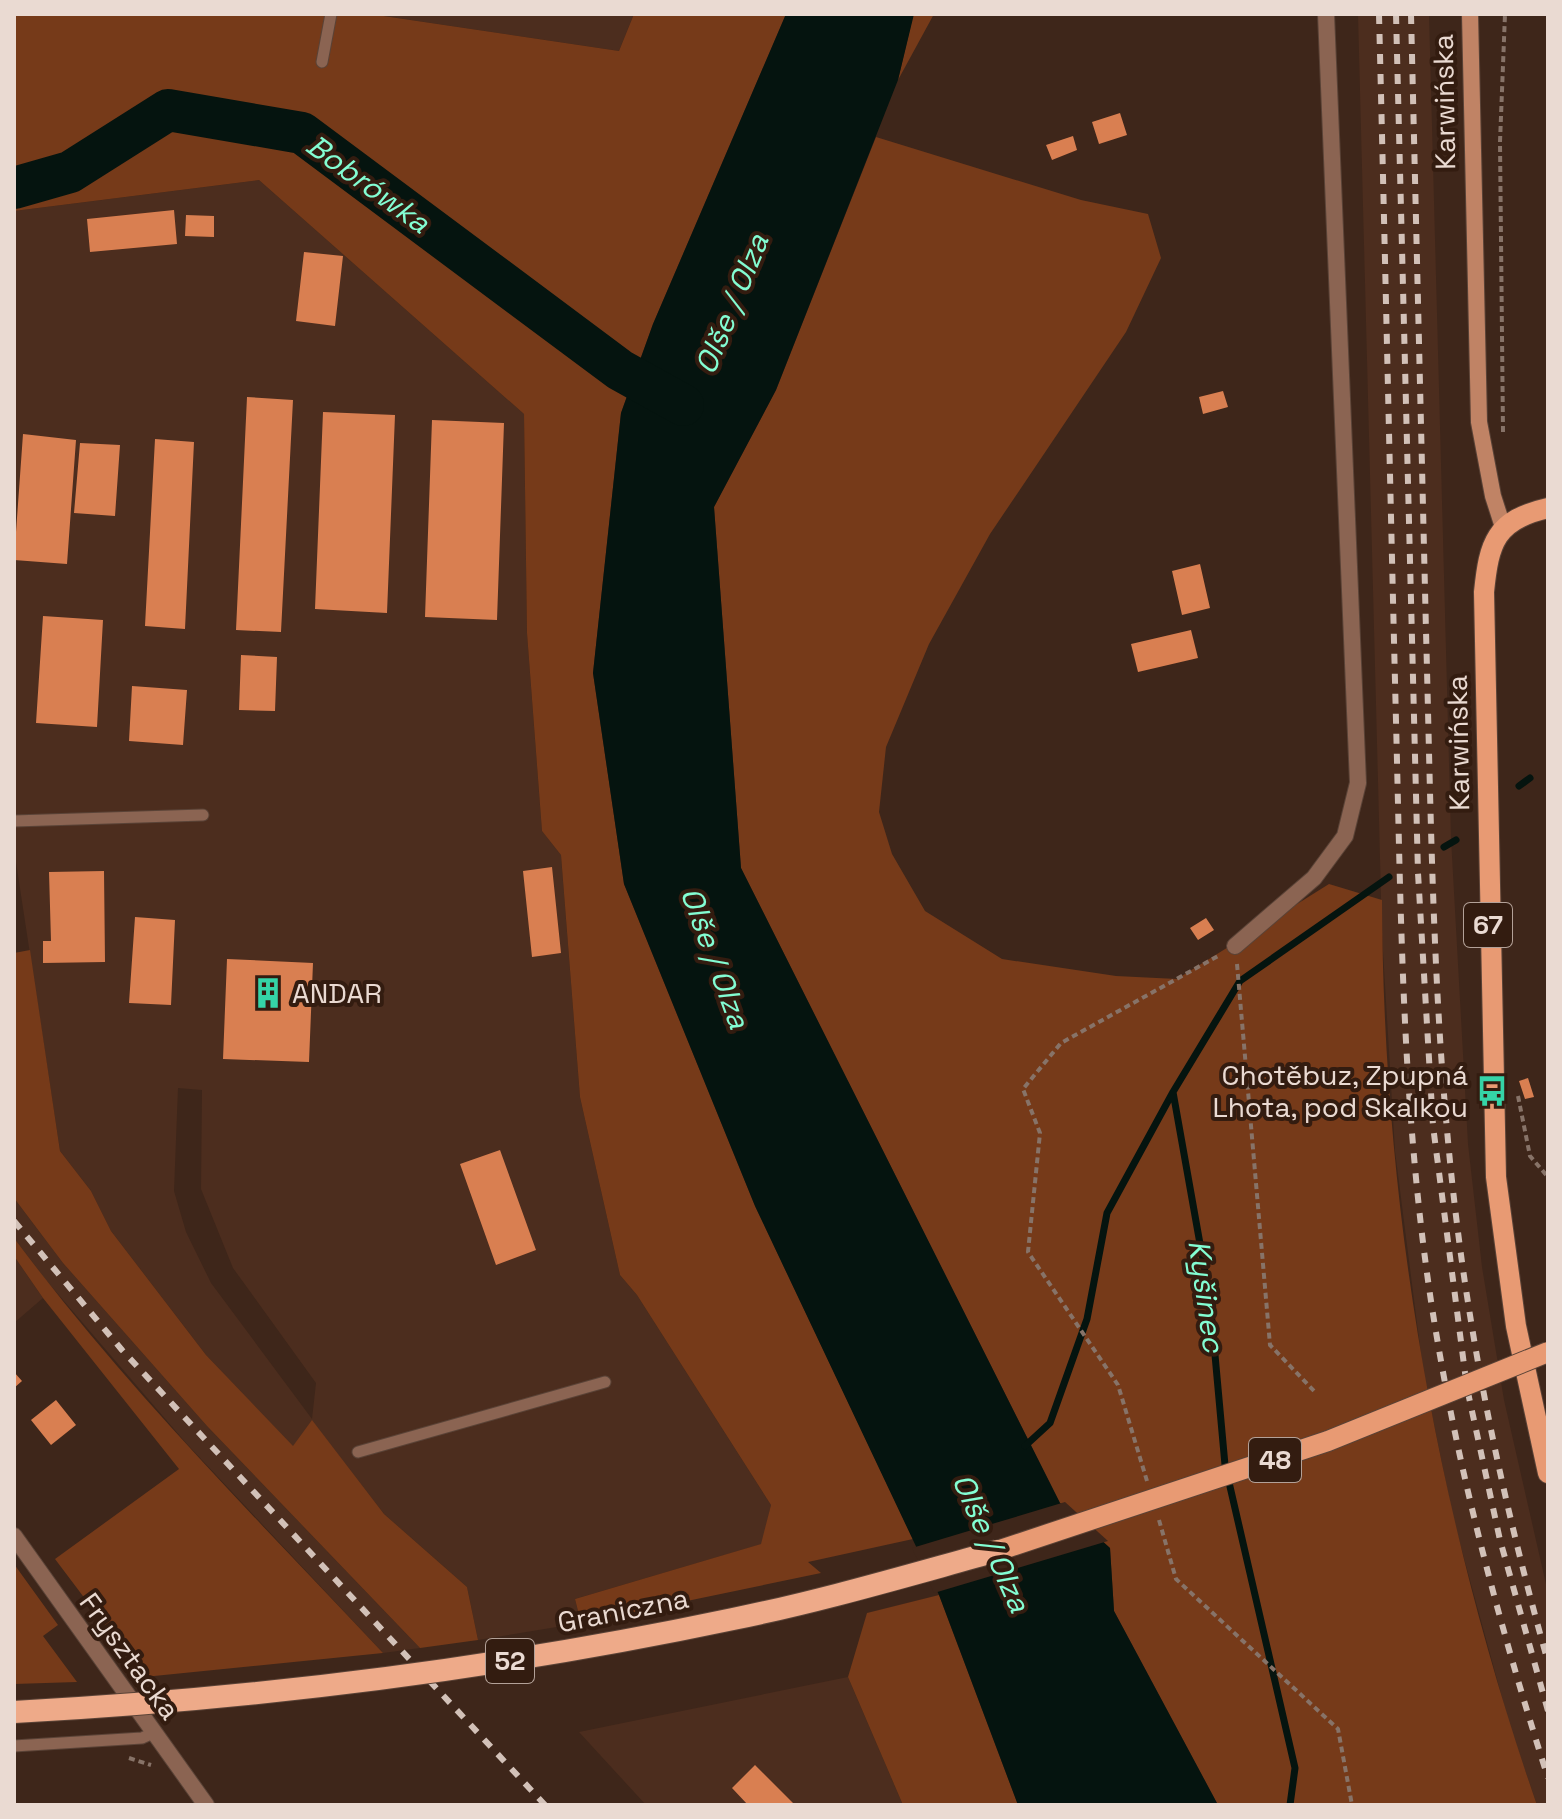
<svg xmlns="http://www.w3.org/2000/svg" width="1562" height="1819" viewBox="0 0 1562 1819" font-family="'Space Grotesk',sans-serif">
<rect width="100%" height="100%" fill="#3e261a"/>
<!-- built -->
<path fill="#4c2d1e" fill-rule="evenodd" d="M370 14H634L619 51Z
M1358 14H1429L1451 838 1468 1144 1482 1267 1504 1400 1548 1593V1805H1537L1510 1727 1453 1518 1423 1370 1395 1151 1382 935Z
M259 180 524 414 527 633 542 831 561 855 580 1097 620 1275 637 1295 771 1505 762 1544 575 1599 581 1623 478 1640 467 1587 384 1514 312 1421 293 1447 206 1355 111 1231 91 1191 60 1151 14 849V211ZM178 1088 202 1090 201 1189 233 1268 316 1383 312 1419 211 1283 186 1232 174 1191Z
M14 1198 63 1263 207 1426 420 1648 383 1653 186 1443 45 1279 14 1238Z
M14 1256 43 1298 14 1323Z
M848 1677 903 1805H646L579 1732Z"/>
<!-- green -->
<path fill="#763a19" d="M14 14H370L619 51 634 14H786L653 324 621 413 593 673 624 884 755 1206 913 1539 808 1562 821 1573 581 1623 575 1599 761 1544 771 1505 637 1295 620 1275 580 1097 561 855 542 831 527 633 524 414 259 180 14 211Z
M914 14H934L898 80 913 16Z
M876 137 1081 200 1148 214 1161 258 1126 332 990 534 929 644 886 747 879 812 892 854 925 911 1002 959 1116 976 1177 979 1329 884 1382 900C1383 1208 1436 1514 1537 1805H1218L1114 1611 1110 1548 1060 1503 741 868 714 507 776 390Z
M30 950 60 1151 91 1191 111 1231 206 1355 293 1446 312 1420 384 1514 467 1587 478 1640 420 1648 207 1426 63 1263 14 1198V953Z
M14 1238C125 1387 257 1519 383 1653L144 1677 55 1559 179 1469 43 1298 14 1256Z
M14 1564 58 1625 43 1636 77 1682 14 1684Z
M939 1595 1018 1805H903L848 1677 867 1613Z"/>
<!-- water -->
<path fill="#05140f" d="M786 14H914L898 80 776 390 714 507 741 868 1060 1503 1110 1548 1114 1611 1218 1805H1018L939 1595 755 1206 624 884 593 673 621 413 653 324Z"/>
<!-- pier -->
<path fill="#3e261a" d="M1065 1502 1108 1541 934 1593 912 1548Z"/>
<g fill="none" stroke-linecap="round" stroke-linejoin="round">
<!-- stream -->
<path stroke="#05140f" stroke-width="7" d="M1519 786 1530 778
M1444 847 1456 840
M1025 1446 1050 1423 1087 1319 1107 1213 1173 1092
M1290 1805 1295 1768 1225 1465 1210 1300 1173 1092 1240 981 1389 877"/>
<!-- river -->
<path stroke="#05140f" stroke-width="42" d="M14 188 70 172 168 110 302 133 620 370 683 405"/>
</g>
<!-- building -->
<path fill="#d97f51" d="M1120 113 1127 135 1099 144 1092 122Z
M1073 136 1077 150 1052 160 1046 145Z
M174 210 177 244 90 252 87 219Z
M186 215 214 216V237L185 236Z
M304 252 343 256 335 326 296 321Z
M1223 391 1228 407 1203 414 1199 397Z
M247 397 293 400 281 632 236 630Z
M323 412 395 415 387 613 315 609Z
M432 420 504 423 497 620 425 617Z
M23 434 76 440 67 564 14 560Z
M155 439 194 442 185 629 145 626Z
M80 443 120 445 115 516 74 513Z
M1200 564 1210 608 1182 615 1172 571Z
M43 616 103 620 97 727 36 723Z
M1191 630 1198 658 1138 672 1131 644Z
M241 655 277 657 275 711 239 710Z
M132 686 187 690 183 745 129 741Z
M552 867 561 953 532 957 523 871Z
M104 871 105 962 43 963V941H51L49 872Z
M135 917 175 920 171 1005 129 1003Z
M1206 918 1214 930 1198 940 1190 928Z
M227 959 313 963 309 1062 223 1059Z
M1528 1078 1534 1097 1525 1099 1519 1081Z
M500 1150 536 1250 496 1265 460 1164Z
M14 1372 22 1381 14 1388Z
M56 1400 76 1425 51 1445 31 1420Z
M755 1765 795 1805H748L732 1788Z"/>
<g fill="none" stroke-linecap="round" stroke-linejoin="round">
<defs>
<path id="service" d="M322 62 331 14
M14 821 203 815
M358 1452 605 1382
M14 1746 142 1738 153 1733"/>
<path id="minor" d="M1235 946 1314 878 1345 836 1358 783 1326 14"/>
<path id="tertiary" d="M14 1536 206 1805"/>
<path id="secondary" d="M1470 14 1479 422 1493 496 1503 527"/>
<path id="primary" d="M1548 508C1495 520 1489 543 1484 592L1496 1177 1516 1326 1548 1473"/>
</defs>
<!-- service casing -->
<use href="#service" stroke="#5a4337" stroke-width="13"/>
<!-- minor casing -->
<use href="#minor" stroke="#5a4337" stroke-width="18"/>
<!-- tertiary casing -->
<use href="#tertiary" stroke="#5a4337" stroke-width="18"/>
<!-- secondary casing -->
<use href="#secondary" stroke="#5a4337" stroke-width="18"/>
<!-- primary casing -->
<use href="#primary" stroke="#5a4337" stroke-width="22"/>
<!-- path -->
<path stroke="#877368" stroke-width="4" stroke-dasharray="6 4" stroke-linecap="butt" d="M1503 432 1500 142 1505 14
M1237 964 1270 1345 1314 1391
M1518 1096 1530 1156 1548 1177
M1147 1481 1118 1385 1028 1252 1040 1133 1023 1089 1061 1043 1218 956
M1159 1520 1176 1579 1338 1729 1352 1805
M129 1758 151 1765"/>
<!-- service -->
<use href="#service" stroke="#8b6452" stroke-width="11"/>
<!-- minor -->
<use href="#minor" stroke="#8b6452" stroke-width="16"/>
<!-- tertiary -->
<use href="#tertiary" stroke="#8b6452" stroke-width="16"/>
<!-- secondary -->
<use href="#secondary" stroke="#c08365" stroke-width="16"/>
<!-- primary -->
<use href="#primary" stroke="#e89a73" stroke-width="20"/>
<!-- rail -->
<path stroke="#d2c1b8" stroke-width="6" stroke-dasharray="10 10" stroke-linecap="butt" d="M1379 14C1385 250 1390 485 1396 721 1401 914 1402 1109 1431 1301 1456 1464 1498 1621 1548 1778
M1396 14 1418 873 1433 1126 1467 1388 1500 1540 1548 1711
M1411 14C1416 220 1421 425 1426 631 1432 853 1433 1077 1467 1296 1486 1420 1514 1542 1548 1662
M14 1221 122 1350 545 1805"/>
<defs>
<path id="primary-bridge" d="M997 1551 1328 1441 1548 1352"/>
<path id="trunk-bridge" d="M14 1712C256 1699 496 1669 733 1619 822 1601 909 1575 997 1551"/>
</defs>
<!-- primary-bridge casing -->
<use href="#primary-bridge" stroke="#5a4337" stroke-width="22" stroke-linecap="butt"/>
<!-- trunk-bridge casing -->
<use href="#trunk-bridge" stroke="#5a4337" stroke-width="24" stroke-linecap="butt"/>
<!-- primary-bridge -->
<use href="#primary-bridge" stroke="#e89a73" stroke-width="20"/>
<!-- trunk-bridge -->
<use href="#trunk-bridge" stroke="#eeaa89" stroke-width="22"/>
</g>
<!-- icons -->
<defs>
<symbol id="building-bare" viewBox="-9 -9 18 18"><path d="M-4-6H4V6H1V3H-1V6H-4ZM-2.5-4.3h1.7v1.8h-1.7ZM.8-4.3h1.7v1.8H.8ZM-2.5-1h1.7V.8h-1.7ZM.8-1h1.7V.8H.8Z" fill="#35d4a7" stroke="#331c10" stroke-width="2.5" paint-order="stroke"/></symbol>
<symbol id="bus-bare" viewBox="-9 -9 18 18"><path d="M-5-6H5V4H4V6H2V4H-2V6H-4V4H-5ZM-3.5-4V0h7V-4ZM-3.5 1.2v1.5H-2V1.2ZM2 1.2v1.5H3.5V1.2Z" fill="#35d4a7" stroke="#331c10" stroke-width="2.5" paint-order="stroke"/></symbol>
</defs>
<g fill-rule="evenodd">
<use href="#building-bare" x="246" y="971" width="44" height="44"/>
<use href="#bus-bare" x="1470" y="1069" width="44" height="44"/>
</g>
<g text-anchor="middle" stroke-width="8" stroke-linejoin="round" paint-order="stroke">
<!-- shield labels -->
<g fill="#331c10" stroke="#b3a198" stroke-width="2">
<rect x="1464" y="903" width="48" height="44" rx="6"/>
<rect x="1249" y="1438" width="52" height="44" rx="6"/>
<rect x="486" y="1639" width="48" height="44" rx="6"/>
</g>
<g font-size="26" font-weight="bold" fill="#eadad2">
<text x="1488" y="934">67</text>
<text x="1275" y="1469">48</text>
<text x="510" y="1670">52</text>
</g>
<!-- street labels -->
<g font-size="28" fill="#eadad2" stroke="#331c10">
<text transform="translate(1444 102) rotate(-91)" y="10">Karwińska</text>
<text transform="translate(1458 743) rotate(-91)" y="10">Karwińska</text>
<text transform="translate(623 1610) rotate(-11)" y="10">Graniczna</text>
<text transform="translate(130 1656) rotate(54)" y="10">Frysztacka</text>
</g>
<!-- poi labels -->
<g font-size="28" fill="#eadad2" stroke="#331c10" text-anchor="start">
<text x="292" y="1003">ANDAR</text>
<text x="1468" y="1085" text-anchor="end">Chotěbuz, Zpupná<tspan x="1468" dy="32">Lhota, pod Skalkou</tspan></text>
</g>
<!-- water labels -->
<g font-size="30" font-style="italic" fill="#83fdd3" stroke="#331c10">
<text transform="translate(368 184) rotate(36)" y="10">Bobrówka</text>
<text transform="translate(732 304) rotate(-68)" y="10">Olše / Olza</text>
<text transform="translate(715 958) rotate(70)" y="10">Olše / Olza</text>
<text transform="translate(1206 1296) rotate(82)" y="10">Kyšinec</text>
<text transform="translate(991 1543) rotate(66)" y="10">Olše / Olza</text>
</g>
</g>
<!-- border -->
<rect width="1562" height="1819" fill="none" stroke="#eadad2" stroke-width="32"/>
</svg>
